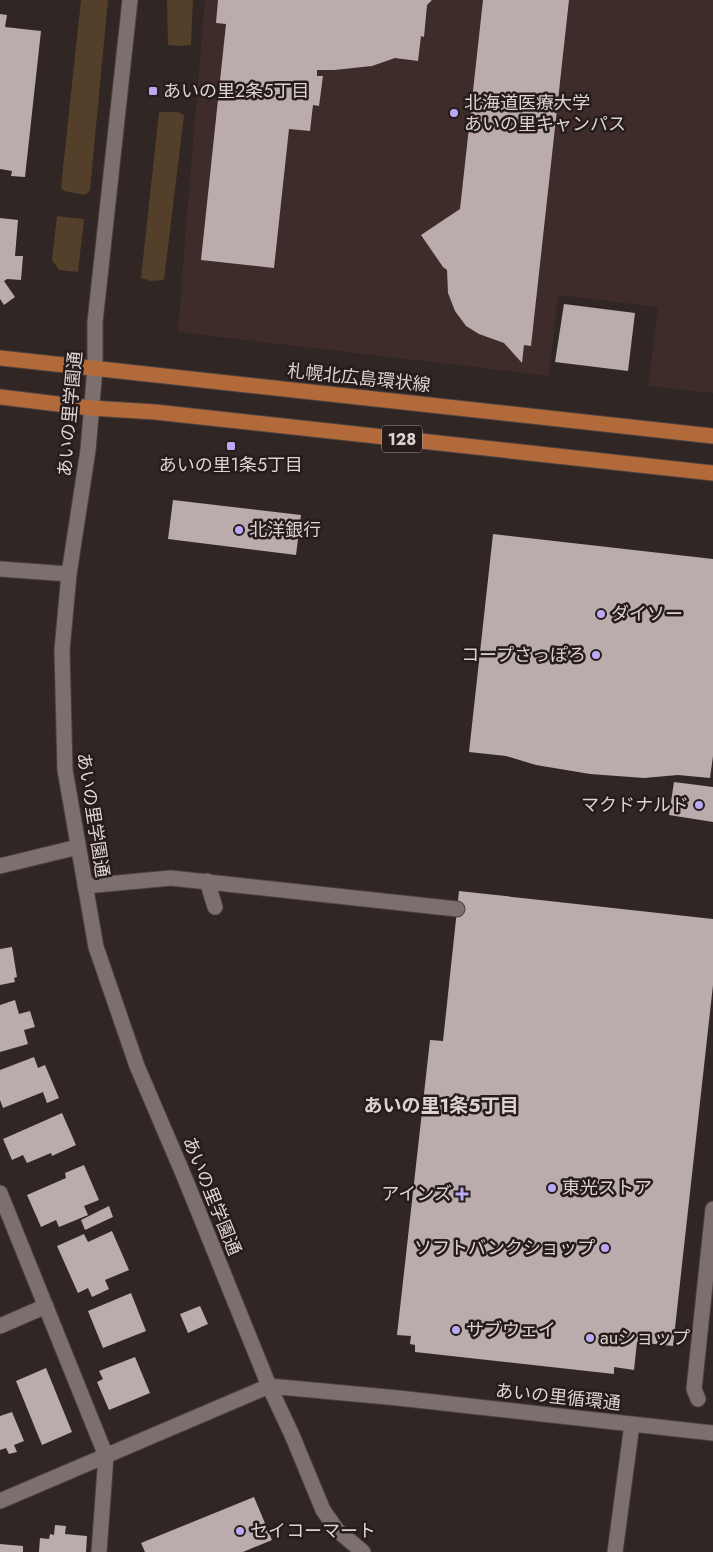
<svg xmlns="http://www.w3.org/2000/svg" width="713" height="1552" viewBox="0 0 713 1552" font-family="Jost,'Noto Sans JP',sans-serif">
<rect width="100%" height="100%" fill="#302624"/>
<!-- built -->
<path fill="#3e2c2a" d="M205 0H713V393L648 386 658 307 558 295 549 376 178 332 186 227Z"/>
<!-- green -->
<path fill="#533f2a" d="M81 0H108L90 190 85 195 64 191 61 187Z
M167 0H193L191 45 179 46 168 45Z
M159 112H178L184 115 164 280 151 281 141 278Z
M57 216 84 219 78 272 59 270 52 260Z"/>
<!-- building -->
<path fill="#baabad" d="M218 0H432L427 5 424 37 421 36 418 61 395 58 372 66 334 70H317V76H323L319 106 313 105 310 131 289 129 274 268 201 260 226 24 216 23Z
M483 0H569L531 346 524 345 522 363 504 343 479 334 466 326 455 311 448 293 447 270 443 267 421 235 460 209Z
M0 14 7 15 5 27 41 31 25 177 11 176 12 171 0 169Z
M0 218 18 220 15 256H23L21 280 7 279 4 281 15 297 4 305 0 299Z
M564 304 635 313 628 371 555 362Z
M173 500 301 515 296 555 168 539Z
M493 534 713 559V756L710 778 678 775 644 778 590 774 536 765 506 756 469 752Z
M674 782 713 787V822L669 815Z
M459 891 713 919V985L673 1346 637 1342 634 1370 614 1367V1374L415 1352V1345L410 1344 411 1336 397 1335 430 1040 443 1041Z
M12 947 17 977 14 978 15 982 0 985V949Z
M15 1000 19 1014 30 1011 35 1027 24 1030 28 1044 0 1052V1005Z
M34 1057 38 1068 45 1065 59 1098 47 1103 43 1092 3 1108 0 1100V1070Z
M62 1113 76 1145 52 1156 51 1153 27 1163 23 1155 12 1160 3 1139Z
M84 1165 99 1200 84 1206 88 1215 59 1227 56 1220 41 1227 27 1195 66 1178 65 1173Z
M109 1206 113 1217 85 1230 81 1220Z
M112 1231 129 1270 105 1280 109 1289 92 1297 88 1288 78 1293 57 1246 84 1234 88 1242Z
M131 1293 146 1331 103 1348 88 1311Z
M200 1306 208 1324 188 1333 180 1314Z
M135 1357 150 1393 109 1410 97 1382 103 1379 99 1371Z
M46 1368 72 1432 42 1445 16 1381Z
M12 1412 24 1441 14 1445 17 1452 9 1454 6 1448 0 1450V1416Z
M254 1497 272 1540 243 1552H145L141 1543Z
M55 1525 66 1526 65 1534 87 1536 86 1552H39L40 1538 49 1539 50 1534 54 1535Z
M0 1544 23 1546V1552H0Z"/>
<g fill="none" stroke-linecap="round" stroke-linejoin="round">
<defs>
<path id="minor" d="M130 0 95 322V368L88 450 69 574 62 650 65 770 96 947 137 1066 184 1176 269 1386 292 1435 323 1510 337 1530 363 1552
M0 569 69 574
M0 866 78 847
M207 881 215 907
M85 886 171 878 457 909
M0 1193 106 1456 99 1552
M0 1326 46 1306
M698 1399 694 1389 713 1209
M0 1501 269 1386 398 1398 713 1433
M615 1552 632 1424"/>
<path id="major" d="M0 358 713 436
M0 397 91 408 155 412 713 473"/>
</defs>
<!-- minor casing -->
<use href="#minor" stroke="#4b4240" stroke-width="17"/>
<!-- major casing -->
<use href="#major" stroke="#4b4240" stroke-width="17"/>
<!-- minor -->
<use href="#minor" stroke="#7c6f6d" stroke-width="15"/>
<!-- major -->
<use href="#major" stroke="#b36a3b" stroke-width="15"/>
</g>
<!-- markers -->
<g fill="#baaaf6" stroke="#261c1b" stroke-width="2">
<rect x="148" y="86" width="10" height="10" rx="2.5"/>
<circle cx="454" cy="113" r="5"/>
<rect x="226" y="441" width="10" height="10" rx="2.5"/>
<circle cx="239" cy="530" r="5"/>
<circle cx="601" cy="614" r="5"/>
<circle cx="596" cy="655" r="5"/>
<circle cx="699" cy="805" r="5"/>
<circle cx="552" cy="1188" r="5"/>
<path d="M459.5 1186.5h5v5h5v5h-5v5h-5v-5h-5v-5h5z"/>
<circle cx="605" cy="1248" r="5"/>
<circle cx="456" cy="1330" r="5"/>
<circle cx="590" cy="1338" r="5"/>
<circle cx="240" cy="1531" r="5"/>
</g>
<g text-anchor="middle" stroke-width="5" stroke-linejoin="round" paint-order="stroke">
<!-- shield labels -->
<rect fill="#261c1b" stroke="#a59d9c" stroke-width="1" x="382" y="425.5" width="40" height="27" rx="4"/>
<g font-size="16" font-weight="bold" fill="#dbd4d3">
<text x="402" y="445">128</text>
</g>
<!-- poi labels -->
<g font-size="18" fill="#dbd4d3" stroke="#261c1b" text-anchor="start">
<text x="163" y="97">あいの里2条5丁目</text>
<text x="464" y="109">北海道医療大学<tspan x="464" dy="21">あいの里キャンパス</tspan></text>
<text x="231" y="471" text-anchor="middle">あいの里1条5丁目</text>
<text x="249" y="536">北洋銀行</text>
<text x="611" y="620">ダイソー</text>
<text x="586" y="661" text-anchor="end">コープさっぽろ</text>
<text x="689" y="811" text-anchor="end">マクドナルド</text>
<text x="562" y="1194">東光ストア</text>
<text x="452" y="1200" text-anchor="end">アインズ</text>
<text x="595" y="1254" text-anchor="end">ソフトバンクショップ</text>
<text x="466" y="1336">サブウェイ</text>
<text x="600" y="1344">auショップ</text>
<text x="250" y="1537">セイコーマート</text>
</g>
<!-- street labels -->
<g font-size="18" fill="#dbd4d3" stroke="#261c1b">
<text transform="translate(359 378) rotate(6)" y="6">札幌北広島環状線</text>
<text transform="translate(70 414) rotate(-85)" y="6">あいの里学園通</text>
<text transform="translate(93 815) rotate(81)" y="6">あいの里学園通</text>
<text transform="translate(212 1196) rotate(68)" y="6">あいの里学園通</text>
<text transform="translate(558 1397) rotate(6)" y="6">あいの里循環通</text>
</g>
<!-- neighbourhood labels -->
<g font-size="19" font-weight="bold" fill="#dbd4d3" stroke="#261c1b">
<text x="441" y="1112">あいの里1条5丁目</text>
</g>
</g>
</svg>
